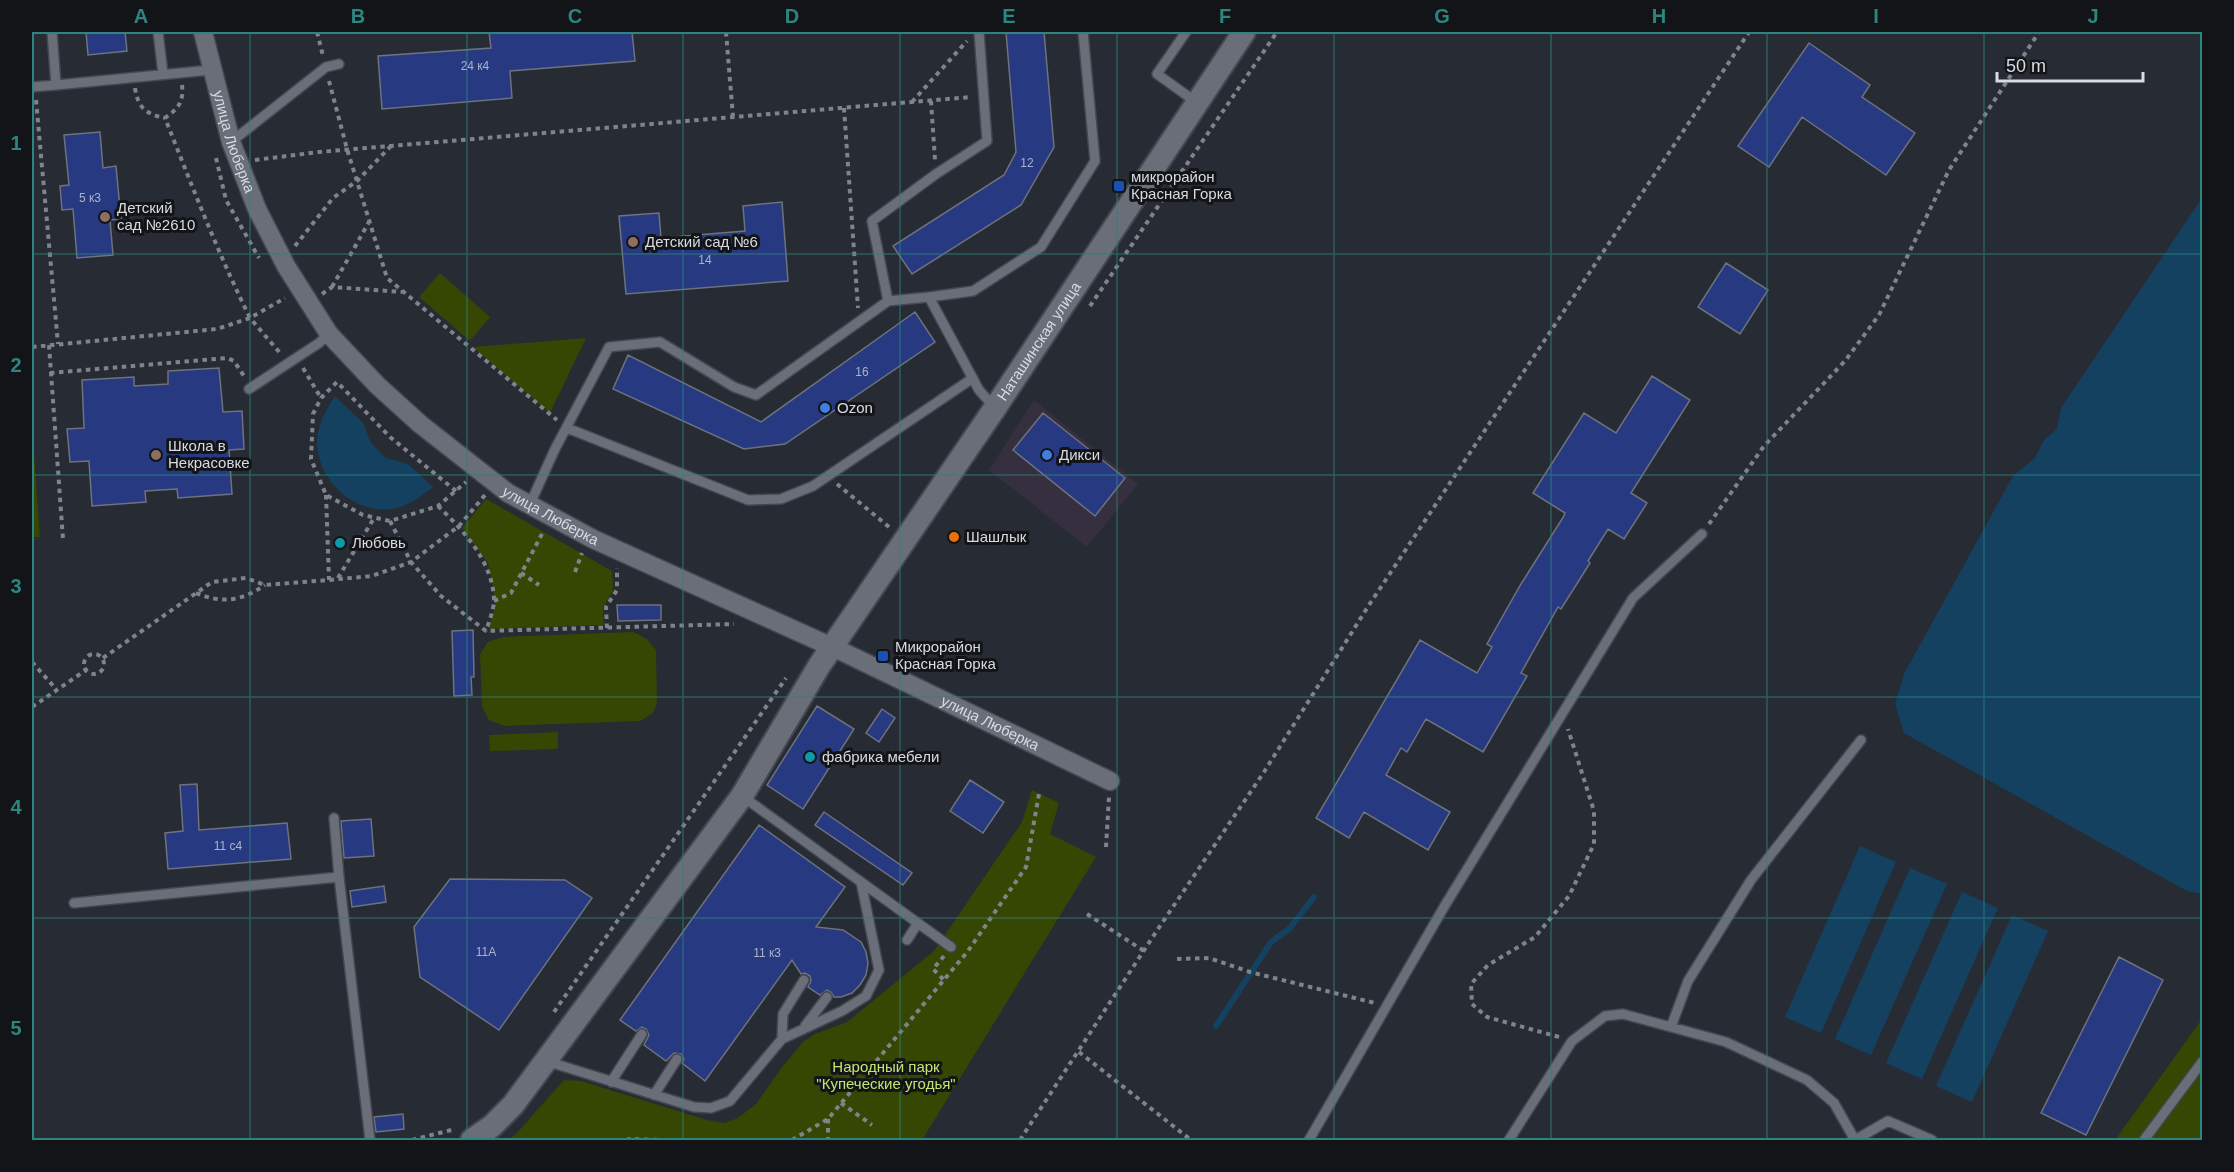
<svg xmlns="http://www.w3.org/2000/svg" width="2234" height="1172" viewBox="0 0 2234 1172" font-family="Helvetica,sans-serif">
<rect width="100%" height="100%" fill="#272b34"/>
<!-- commercial -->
<path fill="#352f40" d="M1034 400 1138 484 1087 547 989 470Z"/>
<!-- green -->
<path fill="#364603" d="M440 273 490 317 470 341 419 297Z
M586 338 550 413 473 347Z
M32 427 40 537H32Z
M486 499 612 571 613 591 603 607 604 625 489 629 496 602 488 563 462 528Z
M633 632 647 639 656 650 657 704 652 714 640 721 504 726 489 720 482 707 480 654 488 642 503 637Z
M558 732V749L490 751 489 735Z
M1032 790 1059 803 1050 834 1096 857 922 1140H506L515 1135 564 1080 581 1081 707 1120 724 1123 738 1118 756 1104 780 1070 803 1042 815 1034 847 1022 934 951 1022 822Z
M2202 1019V1140H2115Z"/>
<!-- water -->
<path fill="#154161" d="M2202 198V894L2187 891 1904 733 1895 704 1904 674 2013 476 2035 458 2044 440 2057 429 2061 408Z
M335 396 363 423 371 443 386 458 408 464 433 487C421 496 408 507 392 509 354 514 318 481 317 443 317 425 326 410 335 396Z
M1860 846 1896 862 1821 1033 1785 1017Z
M1910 868 1947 884 1871 1055 1835 1039Z
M1962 892 1998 908 1922 1079 1886 1063Z
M2012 915 2048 931 1972 1102 1936 1086Z"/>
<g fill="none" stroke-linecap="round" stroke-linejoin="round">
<!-- stream -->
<path stroke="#154161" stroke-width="6" d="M1216 1026 1271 942 1289 929 1314 897"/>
</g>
<!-- building -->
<path fill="#273981" stroke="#6d727d" stroke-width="1.5" d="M86 32H125L127 51 88 55Z
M489 32H632L635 61 510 71 512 98 382 109 378 56 491 48Z
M1006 32H1044L1054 147 1021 205 912 274 893 246 1004 175 1016 152Z
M1809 43 1870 85 1862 97 1915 133 1886 175 1802 117 1769 167 1738 146Z
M100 132 103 168 116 166 121 219 110 220 113 255 77 258 73 209 62 210 60 186 69 185 64 135Z
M782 202 788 281 626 294 619 216 659 213 661 238 745 231 743 206Z
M1726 263 1768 290 1740 334 1698 307Z
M915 312 935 342 785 444 744 449 613 389 628 355 761 422Z
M219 368 223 412 242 411 244 449 229 450 232 494 178 498 177 489 145 491 146 502 92 506 89 461 70 462 67 429 84 428 82 380 134 377V386L168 384V371Z
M1652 376 1690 400 1631 493 1647 503 1624 539 1608 529 1588 561 1590 563 1561 609 1558 607 1521 673 1527 676 1483 752 1426 719 1407 752 1401 748 1386 775 1450 812 1428 850 1364 812 1349 838 1316 818 1420 640 1477 673 1492 647 1487 644 1521 584 1564 516 1565 513 1533 493 1584 413 1616 433Z
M1043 413 1125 478 1095 516 1013 450Z
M617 605H661V620L618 621Z
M473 630 474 677H471L472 695 454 696 452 631Z
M817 706 854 729 803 809 767 785Z
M882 709 895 718 879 742 866 733Z
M970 780 1004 802 983 833 950 811Z
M197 784 199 830 287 823 291 859 168 869 165 833 183 831 180 785Z
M824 812 912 873 903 885 815 825Z
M371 819 374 856 344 858 341 821Z
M759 825 845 887 816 927 843 930 861 942 866 952 868 963 866 975 860 985 852 993 841 997H834L831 992 827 990 820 995 808 987 811 981 810 976 805 973 801 974 792 960 705 1081 682 1063 684 1059 681 1054 674 1053 666 1061 644 1045 649 1035 646 1029 642 1027 636 1031 620 1020Z
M450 879 565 880 592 898 499 1030 420 977 414 927Z
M384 886 386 902 352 907 350 891Z
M2119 957 2163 980 2086 1135 2041 1113Z
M403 1114 404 1129 376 1132 374 1117Z"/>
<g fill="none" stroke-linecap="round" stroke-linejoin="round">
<defs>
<path id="service" d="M158 32 163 74
M979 32 987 141 936 174 872 221 888 301 929 297 979 390 995 408
M1186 32 1157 74 1196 102
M56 85 211 70
M32 87 56 85 52 32
M231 142 326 67 339 64
M929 297 973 291 1041 247 1095 161 1083 32
M249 389 319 343 329 334
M567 428 748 500 781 499 813 486 973 378
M530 504 555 449 609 347 660 342 734 387 756 395 888 301
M334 818 339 877
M861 882 951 947
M74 903 339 877 370 1140
M907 940 918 923
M805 1026 827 997
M1671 1027 1688 981 1751 880 1861 740
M782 1039 783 1014 804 980
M546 1061 694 1107 711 1108 730 1101 782 1039 842 1011 866 996 879 970 861 882 742 796
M611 1082 642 1034
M654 1095 677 1059
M1309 1140 1444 907 1633 598 1702 534
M1509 1140 1572 1041 1605 1016 1623 1014 1726 1042 1807 1080 1834 1103 1855 1140 1888 1121 1932 1140
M2144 1140 2202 1062"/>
<g id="minor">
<path id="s1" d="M203 32 231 142 257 209 286 266 329 334 377 385 420 424 508 493 593 539 843 652 1110 781"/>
</g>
<g id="tertiary">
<path id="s2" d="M472 1140 492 1126 513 1105 742 796 819 666 995 408 1244 32"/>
</g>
</defs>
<!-- service casing -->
<use href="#service" stroke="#44474f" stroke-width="12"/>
<!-- minor casing -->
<use href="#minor" stroke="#44474f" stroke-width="21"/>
<!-- tertiary casing -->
<use href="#tertiary" stroke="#44474f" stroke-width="26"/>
<!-- path -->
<path stroke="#7f838a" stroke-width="4" stroke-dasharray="4.5 4.5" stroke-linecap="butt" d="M317 32 323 56
M726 32 733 117
M329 81 347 149 387 278 557 420
M182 85C184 102 178 109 165 118 192 186 218 253 250 318L285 298
M135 88C138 108 146 114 165 118
M36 100 58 344
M931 101 935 160
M912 102 967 41
M844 108 858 308
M216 158 226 200 259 258
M255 160 319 152 971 97
M295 246 333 198 357 181 391 146
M332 287 369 222
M322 294 332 287 402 292
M1090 306 1277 32
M49 345 63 539
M32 347 217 329 250 318 280 353
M303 368 321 398
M50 373 227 358 234 361 244 376
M837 484 889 527
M456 491 390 437 337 382 321 398 313 414 311 459 326 495 363 515 390 521 438 506 466 482
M326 495 329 580
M438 506C464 531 493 562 494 600 494 609 489 622 486 631
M390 521 411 562 441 596 486 631 734 624
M1709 524 1764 446 1845 361 1879 315 1949 170 2039 32
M575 572 582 553
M521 573 539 585
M338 578 374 518
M196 593C223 604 241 601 265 585
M494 601 511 593 543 532
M607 628 606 607 617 590V568
M84 664a10 10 0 1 1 20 0a10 10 0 1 1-20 0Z
M103 658 212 582 246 578 265 585 329 580 372 576 411 562 459 526 485 495
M32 662 56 689
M32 707 86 670
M1106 847 1109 797
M1087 914 1144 951
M944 956 933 969 944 980
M1177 959 1209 958 1250 972 1375 1003
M554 1012 786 678
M1559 1037 1487 1017 1472 1004 1471 984 1488 965 1535 937 1569 896 1594 844V811L1568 729
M1079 1052 1191 1140
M841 1103 872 1125
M828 1119V1140
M412 1140 455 1129
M626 1140 630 1139 665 1140
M792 1140 828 1119 968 951 1026 867 1039 794
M1020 1140 1156 932 1264 772 1369 605 1749 32"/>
<!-- service -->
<use href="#service" stroke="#696e79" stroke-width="9"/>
<!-- minor -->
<use href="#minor" stroke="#696e79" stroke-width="18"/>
<!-- tertiary -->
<use href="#tertiary" stroke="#696e79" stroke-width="22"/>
</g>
<!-- grid -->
<path fill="none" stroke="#2d857f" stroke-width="1.5" stroke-opacity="0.55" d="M250 32V1140M467 32V1140M683 32V1140M900 32V1140M1117 32V1140M1334 32V1140M1551 32V1140M1767 32V1140M1984 32V1140M32 254H2202M32 475H2202M32 697H2202M32 918H2202"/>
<!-- markers -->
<g fill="#1a4fb4" stroke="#121418" stroke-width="2">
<rect x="1113" y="180" width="12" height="12" rx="3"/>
<rect x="877" y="650" width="12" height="12" rx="3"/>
</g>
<g fill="#8d6e63" stroke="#121418" stroke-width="2">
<circle cx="105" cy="217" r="6"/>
<circle cx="633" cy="242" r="6"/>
<circle cx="156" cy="455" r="6"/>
</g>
<g fill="#3f7fe0" stroke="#121418" stroke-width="2">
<circle cx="825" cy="408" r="6"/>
<circle cx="1047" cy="455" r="6"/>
</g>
<circle fill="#e8710a" stroke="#121418" stroke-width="2" cx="954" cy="537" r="6"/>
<g fill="#0f9aa8" stroke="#121418" stroke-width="2">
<circle cx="340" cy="543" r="6"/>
<circle cx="810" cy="757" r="6"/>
</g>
<g text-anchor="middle" stroke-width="6" stroke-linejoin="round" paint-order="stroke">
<!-- number labels -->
<g font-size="12" fill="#acb2c9">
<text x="475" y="70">24 к4</text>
<text x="1027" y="167">12</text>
<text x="90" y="202">5 к3</text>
<text x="705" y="264">14</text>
<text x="862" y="376">16</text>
<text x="228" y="850">11 с4</text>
<text x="486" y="956">11А</text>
<text x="767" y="957">11 к3</text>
</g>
<!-- street labels -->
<g font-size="15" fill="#d8dbe1" stroke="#121418">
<text dy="5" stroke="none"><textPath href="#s1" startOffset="114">улица Люберка</textPath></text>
<text dy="5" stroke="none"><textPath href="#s2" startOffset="982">Наташинская улица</textPath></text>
<text dy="5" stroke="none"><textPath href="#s1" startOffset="618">улица Люберка</textPath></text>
<text dy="5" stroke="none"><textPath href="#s1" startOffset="1104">улица Люберка</textPath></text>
</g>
<!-- poi labels -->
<g font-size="15" fill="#d8dbe1" stroke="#121418" text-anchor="start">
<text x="1131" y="182">микрорайон<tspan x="1131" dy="17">Красная Горка</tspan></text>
<text x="117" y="213">Детский<tspan x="117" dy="17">сад №2610</tspan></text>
<text x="645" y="247">Детский сад №6</text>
<text x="837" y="413">Ozon</text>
<text x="168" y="451">Школа в<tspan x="168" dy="17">Некрасовке</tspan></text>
<text x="1059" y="460">Дикси</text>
<text x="966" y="542">Шашлык</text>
<text x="352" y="548">Любовь</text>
<text x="895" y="652">Микрорайон<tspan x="895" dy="17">Красная Горка</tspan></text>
<text x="822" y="762">фабрика мебели</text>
</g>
<!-- park labels -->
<g font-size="15" fill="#c2e66e" stroke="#121418">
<text x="886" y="1072">Народный парк<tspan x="886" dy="17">"Купеческие угодья"</tspan></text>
</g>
</g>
<!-- border -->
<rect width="2234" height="1172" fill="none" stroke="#121418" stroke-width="66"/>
<!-- scale -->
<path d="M1997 72v9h146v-9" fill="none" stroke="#d8dbe1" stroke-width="3"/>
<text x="2006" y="72" font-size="18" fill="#d8dbe1" stroke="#121418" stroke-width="4.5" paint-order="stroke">50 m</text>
<rect x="33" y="33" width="2168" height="1106" fill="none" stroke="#2d857f" stroke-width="2"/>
<g font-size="20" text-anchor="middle" font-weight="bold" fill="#2d857f">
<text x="141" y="23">A</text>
<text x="358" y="23">B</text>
<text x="575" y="23">C</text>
<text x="792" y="23">D</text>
<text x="1009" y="23">E</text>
<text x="1225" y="23">F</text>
<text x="1442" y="23">G</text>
<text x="1659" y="23">H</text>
<text x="1876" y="23">I</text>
<text x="2093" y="23">J</text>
<text x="16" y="150">1</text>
<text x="16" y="372">2</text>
<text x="16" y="593">3</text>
<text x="16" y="814">4</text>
<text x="16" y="1035">5</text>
</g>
</svg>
